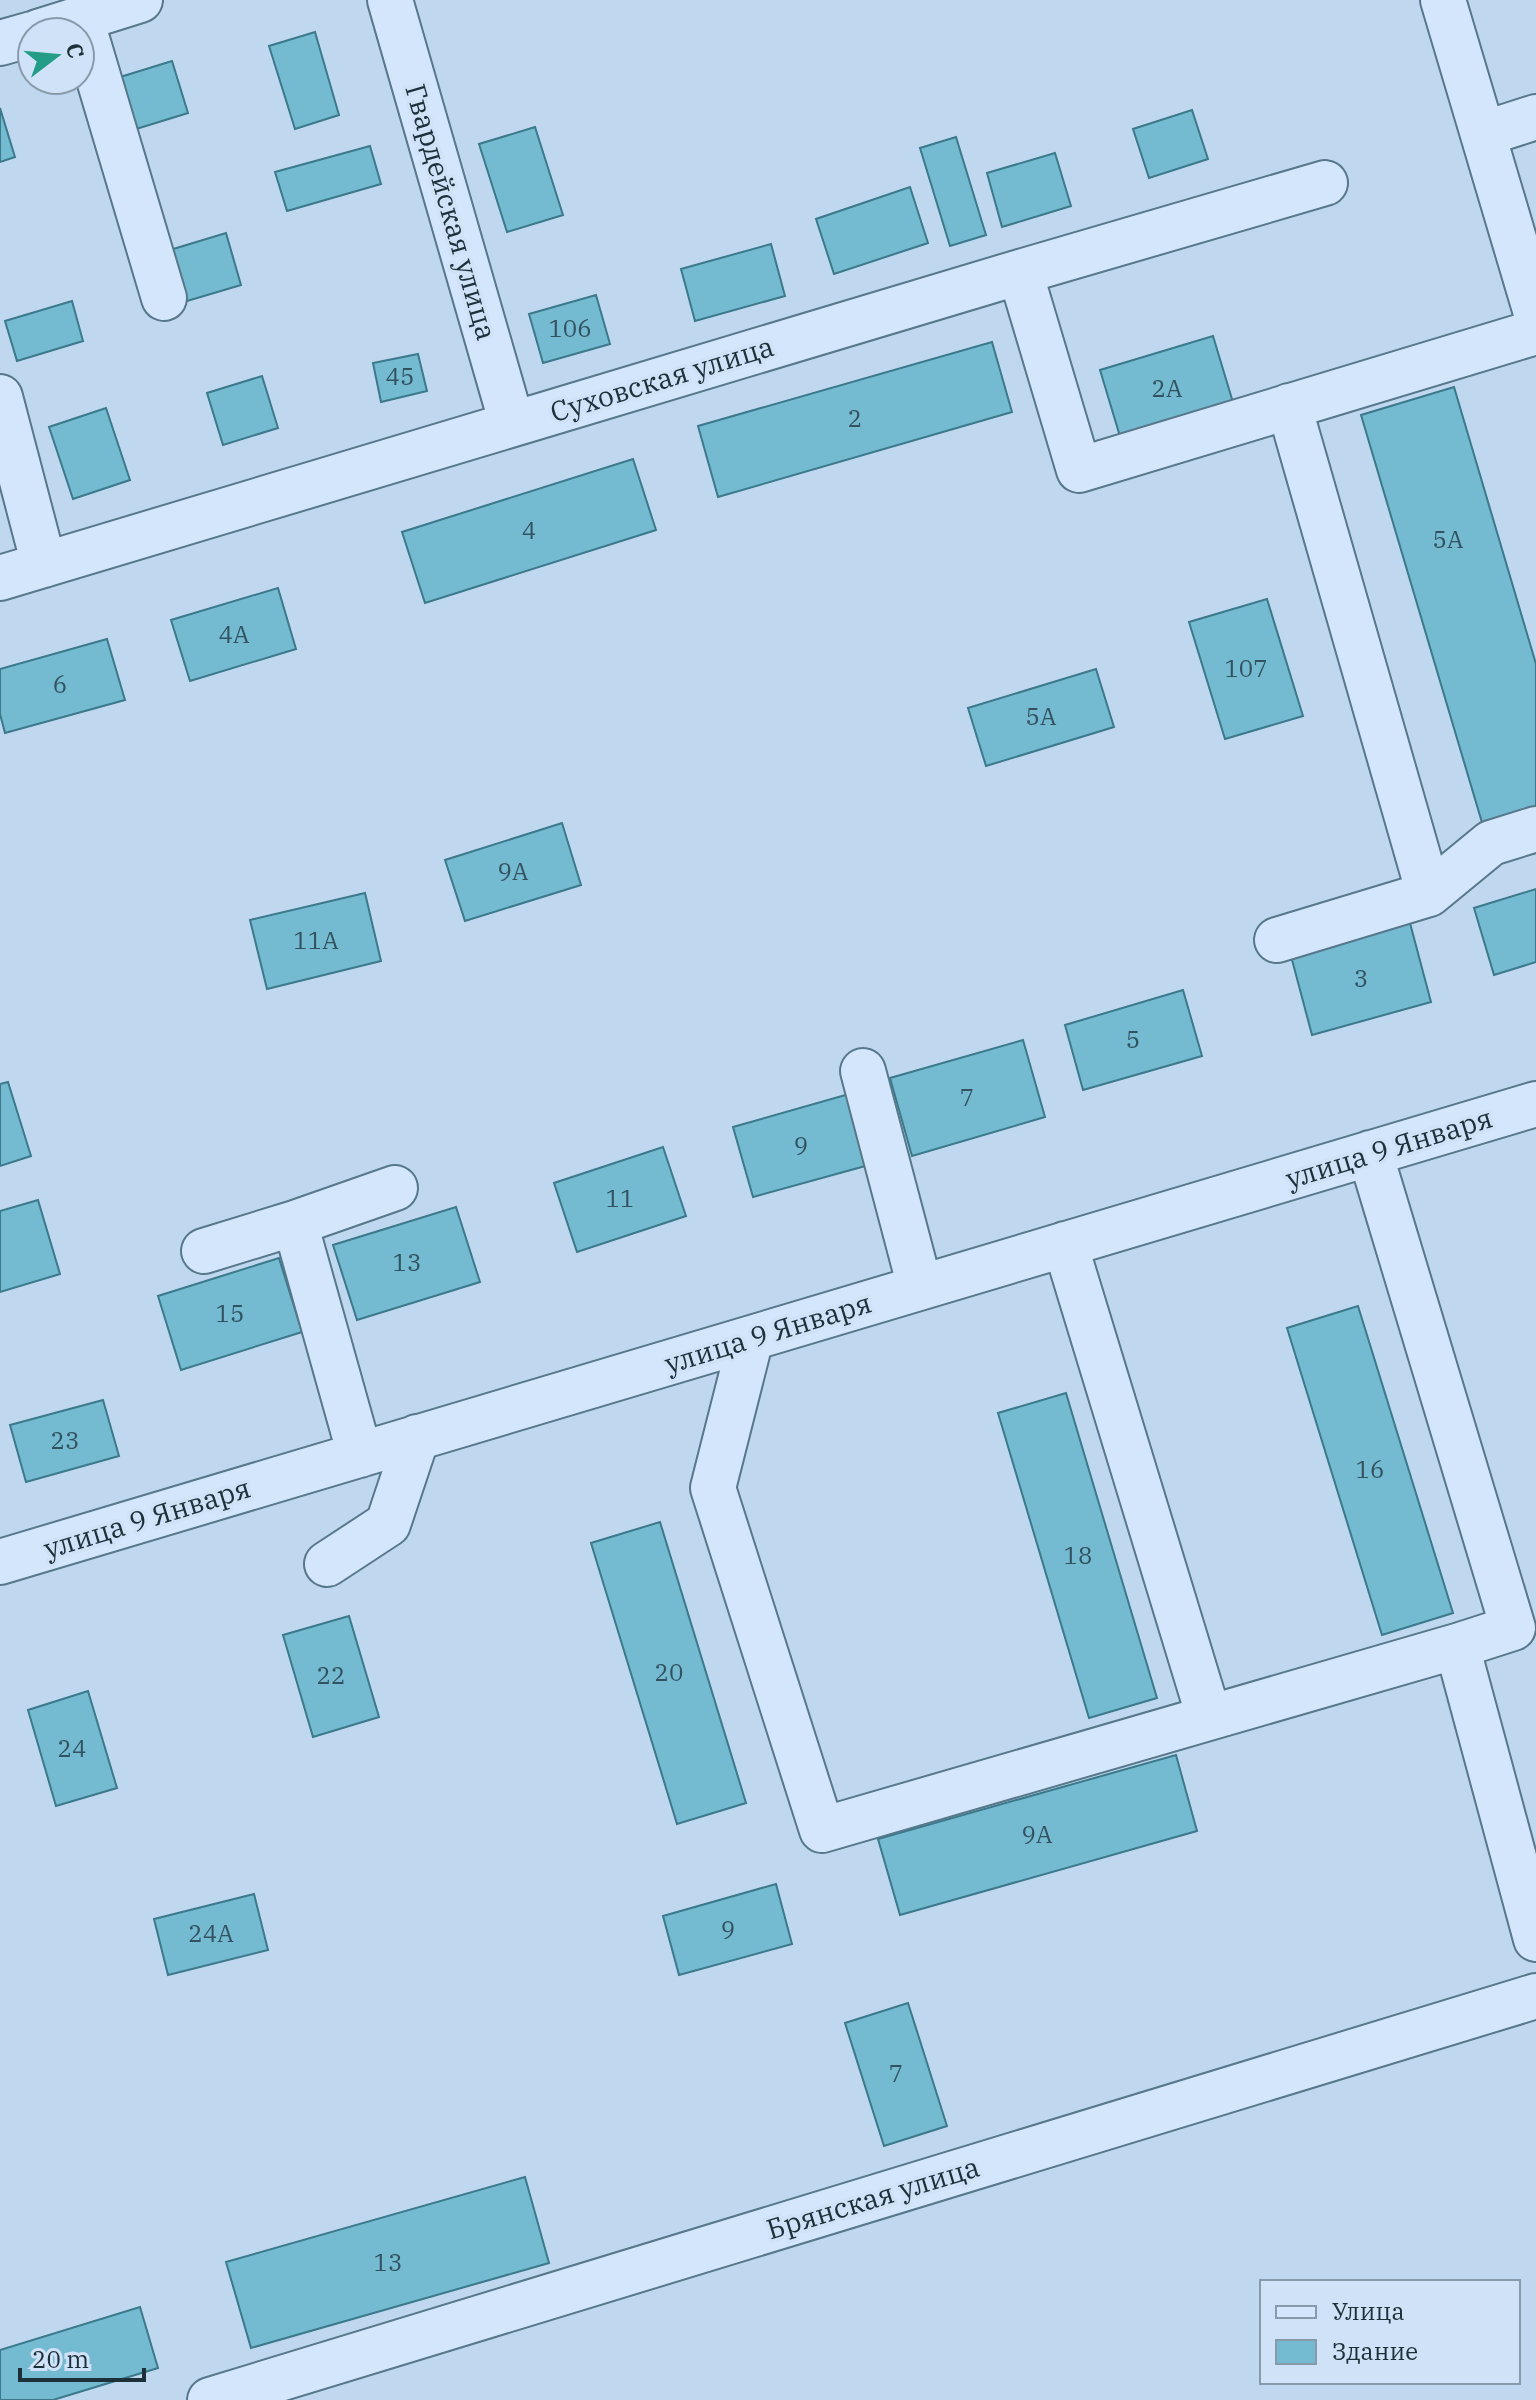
<svg xmlns="http://www.w3.org/2000/svg" width="1536" height="2400" viewBox="0 0 1536 2400" font-family="'IBM Plex Serif',serif">
<rect width="100%" height="100%" fill="#c0d7f0"/>
<!-- building -->
<path fill="#74bad1" stroke="#3b798b" stroke-width="2" d="M315 32 339 115 295 129 269 46Z
M172 61 188 113 133 130 117 78Z
M0 108 15 157 0 162Z
M1192 110 1208 159 1149 178 1133 129Z
M535 127 563 215 507 232 479 144Z
M956 137 986 235 950 246 920 148Z
M370 146 381 184 287 211 275 172Z
M1055 153 1071 206 1002 227 987 173Z
M910 187 928 243 834 274 816 219Z
M226 233 241 285 187 301 170 250Z
M771 244 785 296 695 321 681 269Z
M596 295 610 344 543 363 529 314Z
M72 301 83 341 17 361 5 321Z
M1213 336 1235 409 1122 443 1100 370Z
M992 342 1012 412 718 497 698 426Z
M418 354 427 391 381 402 373 363Z
M262 376 278 428 223 445 207 393Z
M1454 387 1536 664V821L1486 836 1361 415Z
M106 408 130 480 73 499 49 427Z
M633 459 656 530 425 603 402 532Z
M278 588 296 649 190 681 171 620Z
M1267 599 1303 716 1225 739 1189 622Z
M107 639 125 700 5 733 0 714V669Z
M1096 669 1114 727 986 766 968 708Z
M562 823 581 885 465 921 445 860Z
M1536 889V962L1494 975 1474 908Z
M365 893 381 961 267 989 250 920Z
M1410 923 1431 1002 1312 1035 1291 956Z
M1183 990 1202 1056 1083 1090 1065 1025Z
M1023 1040 1045 1117 912 1156 890 1078Z
M8 1082 31 1156 0 1166V1084Z
M849 1094 869 1165 753 1197 733 1127Z
M663 1147 686 1216 577 1252 554 1183Z
M38 1200 60 1274 0 1292V1211Z
M456 1207 480 1282 357 1320 333 1245Z
M279 1258 302 1332 181 1370 158 1296Z
M1358 1306 1453 1613 1382 1635 1287 1328Z
M1066 1393 1157 1698 1089 1718 998 1413Z
M103 1400 119 1456 26 1482 10 1425Z
M660 1522 746 1803 677 1824 591 1543Z
M349 1616 379 1717 313 1737 283 1635Z
M88 1691 117 1788 56 1806 28 1710Z
M1176 1755 1197 1831 900 1915 878 1839Z
M776 1884 792 1944 679 1975 663 1916Z
M254 1894 268 1950 168 1975 154 1919Z
M908 2003 947 2126 884 2146 845 2023Z
M525 2177 549 2263 251 2348 226 2262Z
M140 2307 158 2368 53 2400H0V2350Z"/>
<g fill="none" stroke-linecap="round" stroke-linejoin="round">
<defs>
<path id="minor" d="M390 0 512 424
M1443 0 1536 313
M81 19 164 298
M38 32 140 0
M0 43 32 34
M1483 134 1536 117
M1020 272 1079 470 1536 332
M0 397 44 565
M1289 406 1429 894
M0 578 1020 272 1325 183
M1277 940 1429 894 1491 843 1536 829
M863 1071 920 1287
M1370 1153 1513 1628 1457 1646
M295 1223 395 1188
M1065 1244 1209 1717
M204 1251 295 1223 360 1455
M751 1338 713 1488 822 1830 1457 1646 1536 1939
M0 1562 1536 1104
M327 1564 388 1524 417 1437
M210 2400 1536 1996"/>
</defs>
<!-- minor casing -->
<use href="#minor" stroke="#57788b" stroke-width="48"/>
<!-- minor -->
<use href="#minor" stroke="#d4e6fb" stroke-width="44"/>
</g>
<g text-anchor="middle" stroke-width="7" stroke-linejoin="round" paint-order="stroke">
<!-- number labels -->
<g font-size="24" fill="#325260">
<text x="570" y="337">106</text>
<text x="400" y="385">45</text>
<text x="1167" y="397">2А</text>
<text x="855" y="427">2</text>
<text x="529" y="539">4</text>
<text x="1448" y="548">5А</text>
<text x="234" y="643">4А</text>
<text x="1246" y="677">107</text>
<text x="60" y="693">6</text>
<text x="1041" y="725">5А</text>
<text x="513" y="880">9А</text>
<text x="316" y="949">11А</text>
<text x="1361" y="987">3</text>
<text x="1133" y="1048">5</text>
<text x="967" y="1106">7</text>
<text x="801" y="1154">9</text>
<text x="620" y="1207">11</text>
<text x="407" y="1271">13</text>
<text x="230" y="1322">15</text>
<text x="65" y="1449">23</text>
<text x="1370" y="1478">16</text>
<text x="1078" y="1564">18</text>
<text x="669" y="1681">20</text>
<text x="331" y="1684">22</text>
<text x="72" y="1757">24</text>
<text x="1037" y="1843">9А</text>
<text x="728" y="1938">9</text>
<text x="211" y="1942">24А</text>
<text x="896" y="2082">7</text>
<text x="388" y="2271">13</text>
</g>
<!-- street labels -->
<g font-size="28" fill="#1c303a" stroke="#d0e2f7">
<text transform="translate(451 212) rotate(74)" y="10">Гвардейская улица</text>
<text transform="translate(662 379) rotate(-17)" y="10">Суховская улица</text>
<text transform="translate(1389 1148) rotate(-17)" y="10">улица 9 Января</text>
<text transform="translate(768 1333) rotate(-17)" y="10">улица 9 Января</text>
<text transform="translate(147 1518) rotate(-17)" y="10">улица 9 Января</text>
<text transform="translate(873 2198) rotate(-17)" y="10">Брянская улица</text>
</g>
</g>
<!-- legend -->
<rect x="1260" y="2280" width="260" height="104" fill="#d0e2f7" stroke="#889bab" stroke-width="2"/>
<rect x="1276" y="2306" width="40" height="12" fill="#d4e6fb" stroke="#889bab" stroke-width="2"/>
<text x="1332" y="2320" font-size="24" fill="#1c303a">Улица</text>
<rect x="1276" y="2340" width="40" height="24" fill="#74bad1" stroke="#889bab" stroke-width="2"/>
<text x="1332" y="2360" font-size="24" fill="#1c303a">Здание</text>
<!-- north arrow -->
<g transform="translate(56 56) rotate(74)"><circle r="38" fill="#d0e2f7" stroke="#889bab" stroke-width="2"/>
<path d="M0-6L14 30L0 20L-14 30Z" fill="#239d88"/>
<text y="-12" font-size="22" font-weight="bold" text-anchor="middle" fill="#1c303a">С</text>
</g>
<!-- scale -->
<path d="M20 2368v12h124v-12" fill="none" stroke="#1c303a" stroke-width="4"/>
<text x="32" y="2368" font-size="24" fill="#1c303a" stroke="#d0e2f7" stroke-width="6" paint-order="stroke">20 m</text>
</svg>
